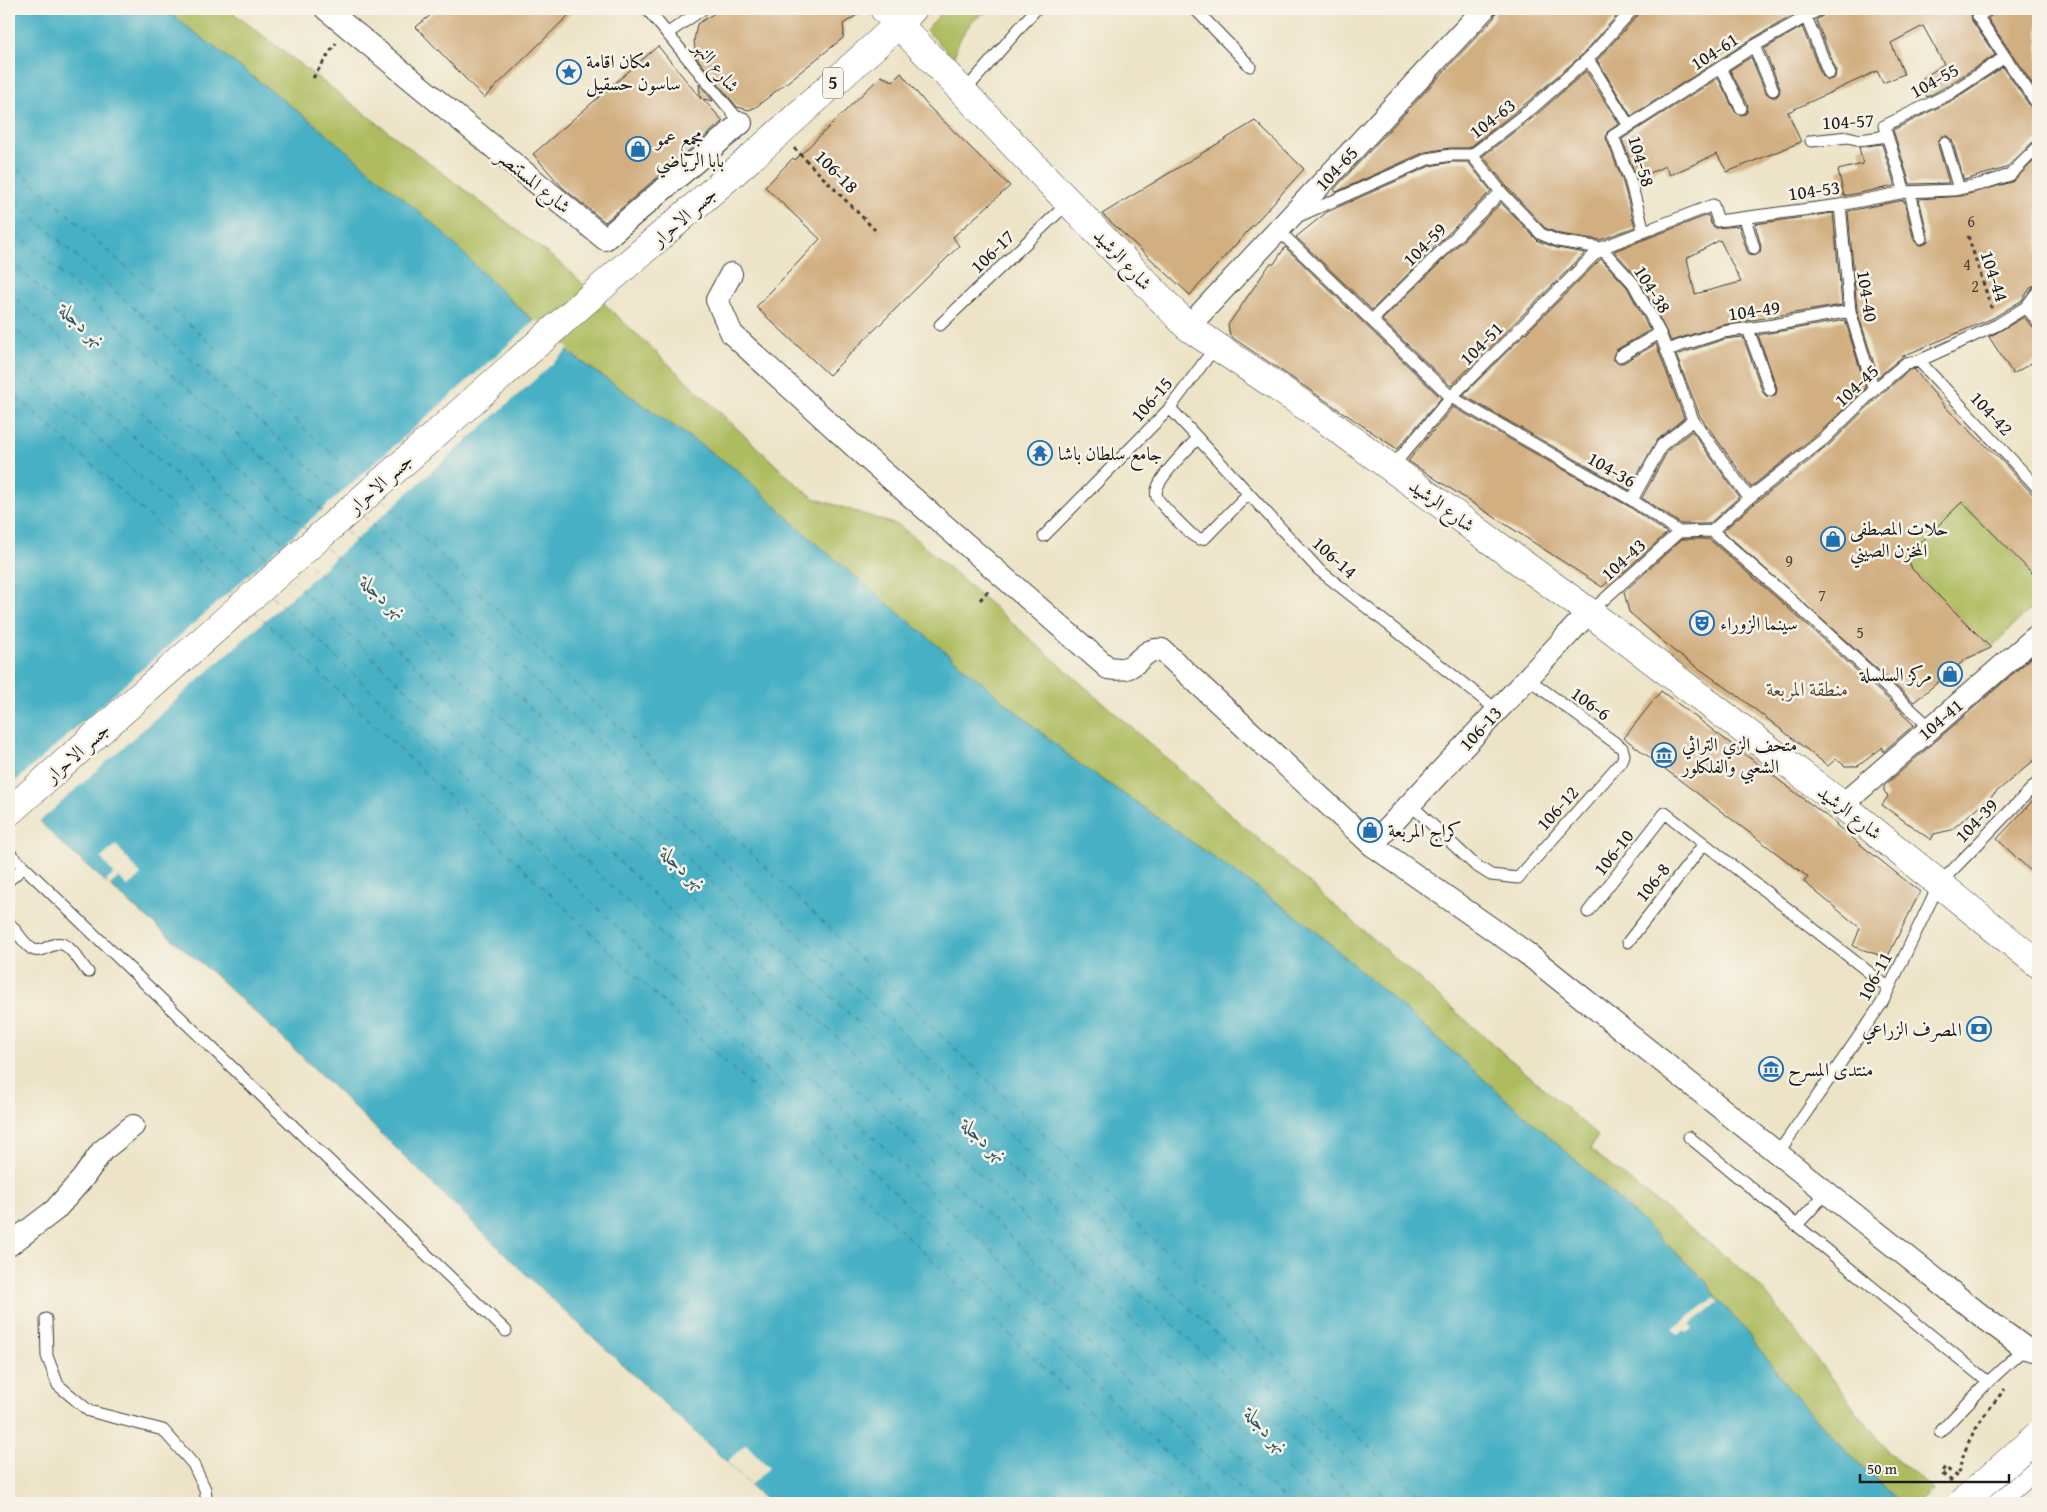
<svg xmlns="http://www.w3.org/2000/svg" width="2047" height="1512" viewBox="0 0 2047 1512" font-family="'Gentium Book Plus',Amiri,serif">
<rect width="100%" height="100%" fill="#f7f3e8"/>
<filter id="ink" filterUnits="userSpaceOnUse"><feTurbulence type="fractalNoise" baseFrequency=".02" numOctaves="2"/><feDisplacementMap in="SourceGraphic" scale="10" xChannelSelector="R" yChannelSelector="G"/><feConvolveMatrix kernelMatrix="1 2 1 2 8 2 1 2 1" color-interpolation-filters="sRGB"/></filter>
<filter id="wash" filterUnits="userSpaceOnUse"><feTurbulence type="fractalNoise" baseFrequency=".0096" numOctaves="4" result="noise"/><feDisplacementMap in="SourceGraphic" scale="20" xChannelSelector="R" yChannelSelector="G"/><feGaussianBlur stdDeviation="1.12" result="paint"/><feColorMatrix in="noise" values="0 0 0 0 0 0 0 0 0 0 0 0 0 0 0 0 0 1.4 0 .05"/><feComposite in="paint" operator="in"/></filter>
<g filter="url(#wash)">
<rect width="100%" height="100%" fill="#ede4c7"/>
<!-- green -->
<path fill="#aebc5f" stroke="#656c3e" d="M164 9H228L564 266 794 482 814 498 900 526 916 539 1598 1136 1590 1149 1740 1268 1764 1291 1889 1453 1934 1489 1917 1503H1899L1844 1449 1789 1389 1745 1329 1721 1303 1707 1282 1581 1165 1310 926 1137 803 1080 765 812 540 738 471 572 355 370 173 312 122Z
M945 9H993C971 17 959 35 954 58L926 30Z
M1962 502 2038 579V601L1991 648 1903 560Z"/>
<!-- water -->
<path fill="#46b0c4" stroke="#316670" d="M9 9H164L312 122 437 227 513 303 572 355 738 471 812 540 1080 765 1137 803 1310 926 1581 1165 1707 1282 1721 1303 1745 1329 1789 1389 1844 1449 1899 1503H768L727 1462 534 1282 290 1045 215 975 141 913 59 841 9 789Z"/>
<!-- pier -->
<path fill="#ede4c7" d="M536 320 569 349 38 823 9 793V787Z
M116 845 141 875 128 887 119 877 109 886 106 881 114 874 101 858Z
M1715 1297 1719 1302 1691 1324 1694 1328 1687 1333 1684 1331 1678 1335 1673 1329Z
M746 1444 769 1468 750 1485 727 1462Z"/>
<g fill="none" stroke-linecap="round" stroke-linejoin="round">
<!-- ferry -->
<path stroke="#2d575f" stroke-width="1" stroke-dasharray="6 5" stroke-linecap="butt" d="M9 161 363 482
M9 195 344 498
M9 226 326 514
M9 260 307 530
M9 292 289 547
M9 324 272 562
M9 358 253 579
M9 389 234 594
M383 500 1428 1503
M363 516 1393 1503
M346 531 1359 1503
M326 548 1323 1503
M309 564 1288 1503
M292 580 1255 1503
M272 596 1219 1503
M254 611 292 646 1185 1503"/>
</g>
<g id="blocks">
<!-- building -->
<path fill="#d2af81" fill-rule="evenodd" d="M438 9H575L484 98 416 27Z
M721 9H866L843 24 844 32 843 38 756 107 749 110 737 107 696 57 694 41 697 24Z
M1497 9H1623L1583 54 1525 104 1469 148H1450L1425 152 1336 192 1334 190 1337 186 1494 18Z
M1640 9H1796L1797 13 1750 40 1631 116 1597 60 1639 14Z
M1827 9H1976L1971 15 1972 21 1995 55 1945 87 1927 97 1919 81 1944 64 1923 26 1891 43 1904 74 1883 83 1877 71 1788 112 1801 142 1727 172 1717 154 1670 175 1665 166 1637 179 1622 139 1718 78 1735 112 1740 115 1745 114 1747 112 1748 105 1730 70 1751 57 1766 93 1772 97H1776L1779 94 1780 88 1764 49 1802 27 1822 76 1828 80 1835 78 1836 70 1816 20 1824 15Z
M1995 9H2038V92L1988 19 1993 14Z
M658 46 701 99 699 84 713 101 703 99 723 121 605 222 562 187 533 154Z
M2003 67 2032 109 2038 112V140L2033 142 2006 168 1964 180 1952 140 1947 136H1942L1938 141V145L1949 183 1910 184 1893 130 1953 100Z
M1586 71 1619 124 1607 132 1606 138 1623 182 1635 227 1600 240 1560 234 1545 228 1507 187 1483 156 1535 116Z
M901 73 927 105 1010 186 953 237 959 246 829 375 756 307 820 239 765 187 793 158 795 160 881 76 893 81Z
M1255 121 1304 169 1190 295 1102 214Z
M1882 144 1895 186 1844 196 1838 170 1863 164 1859 147Z
M2038 157V284L2032 286 2021 301 1993 318 1903 356 1878 377 1857 310 1848 211 1904 200 1914 240 1918 245H1923L1928 241V237L1919 199 1961 196 2012 182Z
M1452 162H1468L1491 191 1372 310 1296 237 1327 212 1430 166Z
M1501 203 1538 241 1557 248 1585 253 1451 386 1382 320Z
M1833 213 1842 305 1722 325 1671 341 1639 279 1614 251 1708 215 1711 224 1716 228 1739 226 1747 251 1749 254 1756 255 1760 253 1761 246 1755 224ZM1720 240 1741 282 1695 294 1687 258Z
M1285 247 1441 398 1397 449 1230 336 1228 325 1270 264H1274Z
M1601 259 1627 287 1650 330 1616 350 1613 356V359L1617 363H1623L1656 344 1684 418 1656 441 1629 490 1463 395Z
M2024 317 2032 327 2038 329V359L2013 374 1989 337Z
M1845 320 1866 388 1819 433 1751 487 1700 416 1676 355 1725 339 1743 337 1763 393 1766 396 1772 397 1776 394 1777 388 1758 335Z
M1914 369 1946 408 2001 460 2038 500V579L1962 502 1907 556 1912 569 1991 648 1966 659 1914 702 1723 531 1754 504 1829 445 1879 396 1909 370Z
M1453 407 1628 506 1667 533 1620 575 1619 572 1602 587 1408 461Z
M1692 431 1739 497 1709 524H1681L1642 498 1668 450Z
M1682 539H1709L1786 606 1902 712 1901 713 1914 725 1883 752V747L1858 766H1845L1836 759 1828 766 1734 693 1674 651 1629 612 1624 592Z
M2038 652V757L1951 830 1934 834 1931 840 1882 805 1888 796 1884 791V786Z
M1661 691 1837 824 1836 825 1920 892 1887 958 1853 946 1860 928 1804 882 1808 877 1624 738Z
M2038 795V878L1997 839Z"/>
</g>
</g>
<g filter="url(#ink)">
<use href="#blocks" fill-opacity="0" stroke="#3b3a36" stroke-width="1"/>
<g fill="none" stroke-linecap="round" stroke-linejoin="round">
<defs>
<path id="service" d="M647 9 741 123
M1195 9 1250 66
M1803 9 1829 73
M668 33 703 9
M1754 46 1773 90
M2005 57 2038 105
M1588 59 1629 126 1613 136 1630 180 1644 231
M1721 68 1741 108
M964 92 1036 9
M1629 126 1754 46 1820 9
M1811 141 1848 137 1860 140 1887 136
M1945 143 1959 189
M1472 155 1501 192 1541 234 1558 241 1601 248 1633 283 1660 333 1693 420 1749 498
M1905 192 1884 126 1949 94 2005 57 1978 17 1988 9
M1910 192 1921 238
M1840 205 1850 311 1874 390
M1299 216 1428 159 1451 155H1472L1530 110 1588 59 1633 9
M1745 218 1754 248
M1278 230 1451 397 1632 500 1679 532 1712 531 1791 600 1930 727
M2026 307 2038 322
M1372 320 1501 192
M940 325 1069 202
M1748 329 1770 390
M1666 350 1723 332 1773 325 1850 311
M1620 356 1660 333
M1919 361 2038 488
M1170 408 1319 570 1497 710
M1198 438C1188 449 1151 483 1157 497 1160 505 1184 527 1191 534L1199 539 1205 538 1248 494
M1391 468 1451 397 1601 248 1713 205 1718 221 1840 205 1905 192 1953 190 1982 184 2010 175 2038 147
M1632 500 1662 445 1693 420
M1712 531 1749 498 1824 439 1874 390 1906 363 1919 361 1997 325 2026 307 2038 291
M1044 536 1170 408 1216 346
M1590 612 1679 532
M1410 804 1475 865 1491 875 1518 878 1622 761 1624 755 1622 748 1527 678
M9 853 24 867
M9 880 24 867 506 1331
M1588 912 1665 813 1889 988
M9 923C16 930 24 944 32 949 43 955 51 941 62 944 72 947 81 964 88 972
M1628 942 1704 844
M1689 1137 1988 1382
M1778 1153 1882 1003 1939 884 2038 782
M1796 1226 1827 1192
M46 1319 47 1356 58 1385 89 1411 163 1430 193 1464 205 1489 207 1503
M1940 1432 1988 1382 2025 1348"/>
<path id="minor" d="M326 9 605 239 741 123
M731 274 717 300 732 334 867 458 1108 668C1115 669 1125 670 1131 666 1143 659 1146 648 1162 650L1372 845 1525 952 1983 1317 2025 1348 2038 1351
M1188 327 1484 9
M1842 805 2038 635
M1372 845 1589 612
M9 1245 55 1210 83 1178 102 1151 133 1126"/>
<path id="secondary" d="M884 9 1188 327 1320 416 1589 612 1842 805 2038 964
M1992 1503 2038 1462"/>
<path id="primary" d="M9 812 606 283 753 156 899 24 913 9"/>
</defs>
<!-- service casing -->
<use href="#service" stroke="#3b3a36" stroke-width="13"/>
<!-- minor casing -->
<use href="#minor" stroke="#3b3a36" stroke-width="24"/>
<!-- secondary casing -->
<use href="#secondary" stroke="#3b3a36" stroke-width="29"/>
<!-- primary casing -->
<use href="#primary" stroke="#3b3a36" stroke-width="29"/>
<!-- path -->
<path stroke="#3b3a36" stroke-width="3" stroke-dasharray="4 4" stroke-linecap="butt" d="M313 78 336 43
M794 148 875 230
M1968 236 1992 310
M980 600 988 591
M1952 1481 1941 1473 1945 1467 1957 1477C1968 1435 1978 1422 2005 1389"/>
<!-- service -->
<use href="#service" stroke="#fff" stroke-width="11"/>
<!-- minor -->
<use href="#minor" stroke="#fff" stroke-width="22"/>
<!-- secondary -->
<use href="#secondary" stroke="#fff" stroke-width="28"/>
<!-- primary -->
<use href="#primary" stroke="#fff" stroke-width="28"/>
<defs>
<path id="secondary-bridge" d="M1962 1503 2038 1435"/>
</defs>
<!-- secondary-bridge casing -->
<use href="#secondary-bridge" stroke="#3b3a36" stroke-width="29" stroke-linecap="butt"/>
<!-- secondary-bridge -->
<use href="#secondary-bridge" stroke="#fff" stroke-width="28"/>
</g>
</g>
<!-- icons -->
<defs>
<symbol id="sight-ring" viewBox="-11 -11 22 22"><circle r="9.5" fill="#f7f3e8" stroke="#1f6fb2" stroke-width="1.5"/><path d="M0-6L1.8-2.2L6-1.7L2.9 1.2L3.7 5.4L0 3.3L-3.7 5.4L-2.9 1.2L-6-1.7L-1.8-2.2Z" fill="#1f6fb2"/></symbol>
<symbol id="shop-ring" viewBox="-11 -11 22 22"><circle r="9.5" fill="#f7f3e8" stroke="#1f6fb2" stroke-width="1.5"/><path d="M-5-2.5h2.3a2.7 3.5 0 0 1 5.4 0H5L5.5 6h-11ZM-1.5-2.5h3a1.5 2.3 0 0 0-3 0Z" fill="#1f6fb2"/></symbol>
<symbol id="temple-ring" viewBox="-11 -11 22 22"><circle r="9.5" fill="#f7f3e8" stroke="#1f6fb2" stroke-width="1.5"/><path d="M0-6L5-2H3V0L6.5 2.5H4V6H1.5V3h-3V6H-4V2.5H-6.5L-3 0V-2H-5Z" fill="#1f6fb2"/></symbol>
<symbol id="theatre-ring" viewBox="-11 -11 22 22"><circle r="9.5" fill="#f7f3e8" stroke="#1f6fb2" stroke-width="1.5"/><path d="M-5-5.5Q0-4 5-5.5V0Q5 5 0 6Q-5 5-5 0ZM-3.3-2.5H-1v1.5H-3.3ZM1-2.5H3.3v1.5H1ZM-2.8 1Q0 5.5 2.8 1Z" fill="#1f6fb2"/></symbol>
<symbol id="museum-ring" viewBox="-11 -11 22 22"><circle r="9.5" fill="#f7f3e8" stroke="#1f6fb2" stroke-width="1.5"/><path d="M0-6L6-3V-2H-6V-3ZM-5-1h2V3h-2ZM-1-1h2V3h-2ZM3-1h2V3H3ZM-6 4H6V6H-6Z" fill="#1f6fb2"/></symbol>
<symbol id="bank-ring" viewBox="-11 -11 22 22"><circle r="9.5" fill="#f7f3e8" stroke="#1f6fb2" stroke-width="1.5"/><path d="M-6-4H6V4H-6ZM0-2.3a2.3 2.3 0 1 0 0 4.6a2.3 2.3 0 1 0 0-4.6Z" fill="#1f6fb2"/></symbol>
</defs>
<g fill-rule="evenodd">
<use href="#sight-ring" x="555" y="58" width="28" height="28"/>
<use href="#shop-ring" x="624" y="135" width="28" height="28"/>
<use href="#temple-ring" x="1026" y="439" width="28" height="28"/>
<use href="#shop-ring" x="1819" y="525" width="28" height="28"/>
<use href="#theatre-ring" x="1688" y="609" width="28" height="28"/>
<use href="#shop-ring" x="1936" y="660" width="28" height="28"/>
<use href="#museum-ring" x="1650" y="741" width="28" height="28"/>
<use href="#shop-ring" x="1356" y="816" width="28" height="28"/>
<use href="#bank-ring" x="1965" y="1015" width="28" height="28"/>
<use href="#museum-ring" x="1757" y="1055" width="28" height="28"/>
</g>
<g text-anchor="middle" stroke-width="5" stroke-linejoin="round" paint-order="stroke">
<!-- number labels -->
<g font-size="16" fill="#4a4135">
<text x="1971" y="227">6</text>
<text x="1967" y="270">4</text>
<text x="1975" y="292">2</text>
<text x="1789" y="567">9</text>
<text x="1822" y="601">7</text>
<text x="1860" y="638">5</text>
</g>
<!-- shield labels -->
<rect fill="#f7f3e8" stroke="#5e5c59" stroke-width="1" x="823" y="67.5" width="20" height="31" rx="4"/>
<g font-size="18" font-weight="bold" fill="#1c1c1c">
<text x="833" y="89">5</text>
</g>
<!-- street labels -->
<g font-size="19" fill="#1c1c1c" stroke="#f7f3e8">
<text transform="translate(1714 51) rotate(-33)" y="7">104-61</text>
<text transform="translate(717 66) rotate(51)" y="7">شارع النهر</text>
<text transform="translate(1934 80) rotate(-29)" y="7">104-55</text>
<text transform="translate(1492 118) rotate(-38)" y="7">104-63</text>
<text transform="translate(1848 121) rotate(-3)" y="7">104-57</text>
<text transform="translate(1642 161) rotate(74)" y="7">104-58</text>
<text transform="translate(1336 168) rotate(-47)" y="7">104-65</text>
<text transform="translate(837 171) rotate(45)" y="7">106-18</text>
<text transform="translate(534 181) rotate(39)" y="7">شارع المستنصر</text>
<text transform="translate(1814 190) rotate(-8)" y="7">104-53</text>
<text transform="translate(684 216) rotate(-41)" y="7">جسر الاحرار</text>
<text transform="translate(1424 244) rotate(-45)" y="7">104-59</text>
<text transform="translate(992 251) rotate(-44)" y="7">106-17</text>
<text transform="translate(1123 259) rotate(47)" y="7">شارع الرشيد</text>
<text transform="translate(1995 276) rotate(72)" y="7">104-44</text>
<text transform="translate(1653 289) rotate(58)" y="7">104-38</text>
<text transform="translate(1868 296) rotate(81)" y="7">104-40</text>
<text transform="translate(1754 310) rotate(-8)" y="7">104-49</text>
<text transform="translate(1481 343) rotate(-45)" y="7">104-51</text>
<text transform="translate(1856 385) rotate(-43)" y="7">104-45</text>
<text transform="translate(1151 399) rotate(-49)" y="7">106-15</text>
<text transform="translate(1992 413) rotate(47)" y="7">104-42</text>
<text transform="translate(1612 469) rotate(30)" y="7">104-36</text>
<text transform="translate(380 483) rotate(-42)" y="7">جسر الاحرار</text>
<text transform="translate(1442 505) rotate(36)" y="7">شارع الرشيد</text>
<text transform="translate(1335 557) rotate(42)" y="7">106-14</text>
<text transform="translate(1623 559) rotate(-42)" y="7">104-43</text>
<text transform="translate(1591 703) rotate(36)" y="7">106-6</text>
<text transform="translate(1940 719) rotate(-41)" y="7">104-41</text>
<text transform="translate(1480 728) rotate(-47)" y="7">106-13</text>
<text transform="translate(77 752) rotate(-42)" y="7">جسر الاحرار</text>
<text transform="translate(1557 808) rotate(-48)" y="7">106-12</text>
<text transform="translate(1850 812) rotate(38)" y="7">شارع الرشيد</text>
<text transform="translate(1976 820) rotate(-46)" y="7">104-39</text>
<text transform="translate(1613 852) rotate(-52)" y="7">106-10</text>
<text transform="translate(1652 882) rotate(-52)" y="7">106-8</text>
<text transform="translate(1874 976) rotate(-62)" y="7">106-11</text>
</g>
<!-- poi labels -->
<g font-size="19" fill="#1c1c1c" stroke="#f7f3e8" text-anchor="start">
<text x="586" y="68">مكان اقامة<tspan x="586" dy="22">ساسون حسقيل</tspan></text>
<text x="656" y="145">مجمع عمو<tspan x="656" dy="22">بابا الرياضي</tspan></text>
<text x="1058" y="460">جامع سلطان باشا</text>
<text x="1850" y="535">حلات المصطفى<tspan x="1850" dy="22">المخزن الصيني</tspan></text>
<text x="1720" y="630">سينما الزوراء</text>
<text x="1932" y="681" text-anchor="end">مركز السلسلة</text>
<text x="1682" y="751">متحف الزي التراثي<tspan x="1682" dy="22">الشعبي والفلكلور</tspan></text>
<text x="1388" y="837">كراج المربعة</text>
<text x="1962" y="1036" text-anchor="end">المصرف الزراعي</text>
<text x="1788" y="1076">منتدى المسرح</text>
</g>
<!-- water labels -->
<g font-size="20" font-style="italic" fill="#2d575f" stroke="#f7f3e8">
<text transform="translate(83 325) rotate(42)" y="7">نهر دجلة</text>
<text transform="translate(384 597) rotate(42)" y="7">نهر دجلة</text>
<text transform="translate(684 868) rotate(42)" y="7">نهر دجلة</text>
<text transform="translate(985 1140) rotate(42)" y="7">نهر دجلة</text>
<text transform="translate(1267 1430) rotate(47)" y="7">نهر دجلة</text>
</g>
<!-- neighbourhood labels -->
<g font-size="20" fill="#5c4f3f" stroke="#f7f3e8">
<text x="1807" y="696">منطقة المربعة</text>
</g>
</g>
<!-- margin -->
<rect width="2047" height="1512" fill="none" stroke="#f7f3e8" stroke-width="30"/>
<!-- scale -->
<path d="M1860 1474v8h149v-8" fill="none" stroke="#1c1c1c" stroke-width="2.5"/>
<text x="1867" y="1474" font-size="15" fill="#1c1c1c" stroke="#f7f3e8" stroke-width="4" paint-order="stroke">50 m</text>
</svg>
